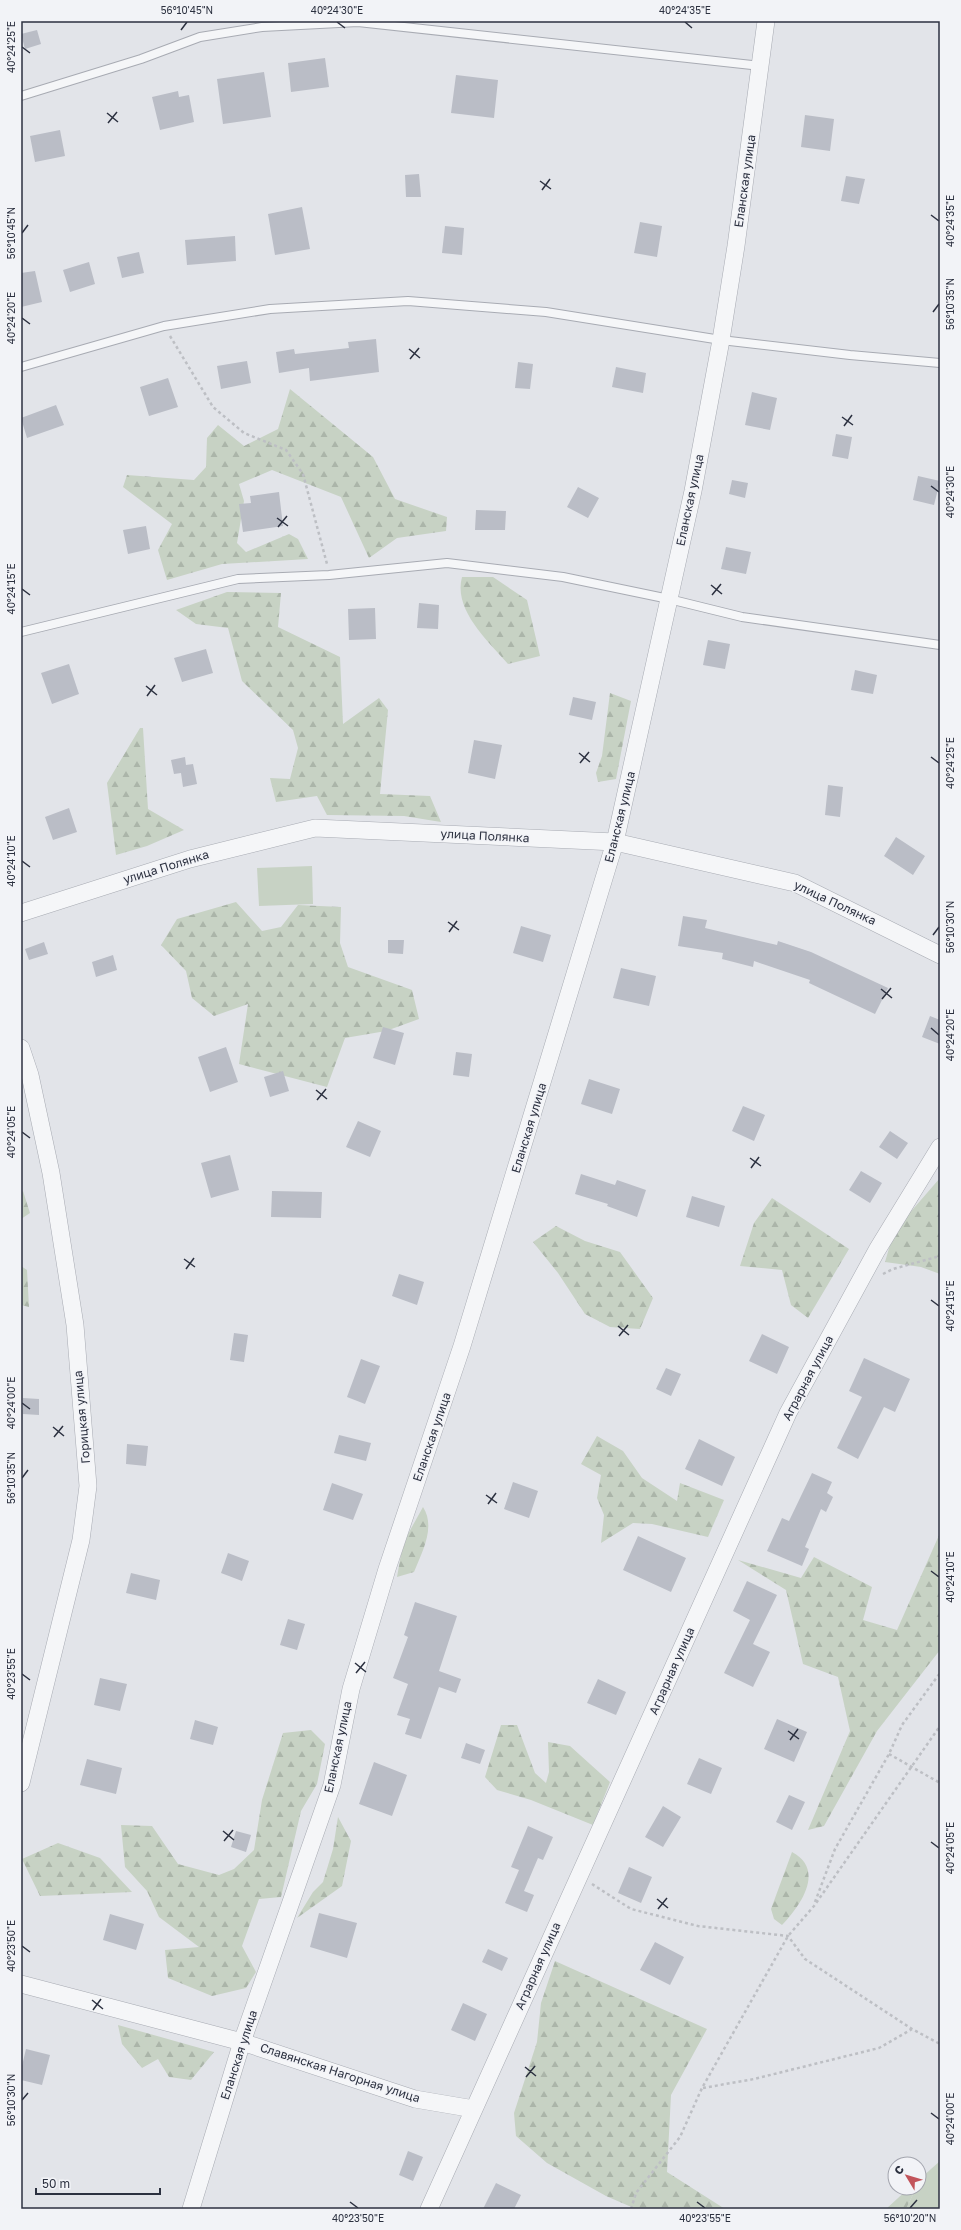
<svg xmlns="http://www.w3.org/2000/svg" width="961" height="2230" viewBox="0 0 961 2230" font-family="'Golos Text',sans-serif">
<defs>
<pattern id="forest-firs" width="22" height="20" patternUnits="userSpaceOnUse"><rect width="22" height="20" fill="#c7d2c4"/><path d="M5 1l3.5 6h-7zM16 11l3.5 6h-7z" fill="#abb5a9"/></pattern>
</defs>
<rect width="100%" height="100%" fill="#e2e4e9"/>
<!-- green -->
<path fill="#c7d2c4" d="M312 866 313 904 259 906 257 868Z
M940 2161V2209H906L916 2188H919L922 2177Z"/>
<!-- forest -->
<path fill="url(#forest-firs)" d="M290 389 373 457 395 499 447 517 446 531 397 538 369 558 341 497 272 470 239 484 244 501 237 543 246 552 289 534 298 539 308 559 222 564 167 580 158 550 172 524 123 487 127 475 194 480 206 467 207 438 218 425 244 446 278 429Z
M462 577H493L527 600 540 656 508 664C488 641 453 610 462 577Z
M227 592 281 593 278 627 340 657 343 724 379 698 388 710 380 794 430 796 441 822 404 816 327 815 317 796 276 802 270 778 290 779 298 748 293 730 242 681 228 628 196 624 176 610Z
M610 693 631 701 616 779 598 782 596 773 602 756Z
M140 728H143L148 809 184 830 147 846 116 855 107 783Z
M236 902 262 931 281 927 298 905 341 907 340 943 348 967 412 990 419 1019 386 1031 345 1038 327 1087 239 1064 248 1004 214 1016 192 998 186 971 161 945 177 919Z
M940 1178V1274L921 1267 885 1262 894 1231Z
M23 1191 30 1213 21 1219V1193Z
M772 1198 849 1249 808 1318 791 1305 782 1270 740 1266 754 1223Z
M556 1226 585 1241 620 1252 653 1298 640 1329 610 1327 585 1314 558 1273 533 1242Z
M21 1266 27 1270 29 1307 21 1305Z
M597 1436 623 1451 642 1478 677 1501 680 1483 724 1500 708 1537 652 1524 633 1523 601 1543 604 1515 597 1498 601 1475 581 1464Z
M423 1507C436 1527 422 1552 414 1572L397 1577 403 1543Z
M940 1533V1650L877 1731 824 1826 808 1830 850 1731 838 1677 803 1664 786 1590 738 1560 801 1578 814 1557 872 1587 863 1620 897 1630Z
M501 1725H517L535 1773 546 1783 549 1772 548 1742 570 1746 610 1782 593 1825 531 1800 497 1790 485 1777Z
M311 1730 325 1744 317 1784 301 1811 281 1897 259 1899 242 1946 256 1972 246 1988 212 1996 168 1978 165 1950 199 1947 159 1917 147 1891 125 1867 121 1825 152 1826 178 1864 219 1875 234 1869 254 1850 262 1800 283 1733Z
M338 1817 351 1841 342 1886 297 1918 313 1892 323 1882 333 1849Z
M58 1843 100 1858 132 1892 40 1896 22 1859Z
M792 1852C826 1870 800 1906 782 1925L774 1919 771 1909Z
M555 1961 707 2029 671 2095 667 2172 725 2209H636L606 2196 547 2163 516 2136 514 2113 537 2042 541 2003Z
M118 2025 214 2052 191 2080 169 2077 158 2059 142 2068 122 2044Z
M909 2188H916L906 2209H886Z"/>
<!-- building -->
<path fill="#babdc6" d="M37 30 41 44 25 49 21 34Z
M325 58 329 87 291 92 288 63Z
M264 72 271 117 223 124 217 79Z
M456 75 498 80 494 118 451 113Z
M178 91 179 97 189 95 194 122 160 130 152 97Z
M805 115 834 119 830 151 801 147Z
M60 130 65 156 35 162 30 136Z
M419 174 421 197H406L405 175Z
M846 176 865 179 859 204 841 201Z
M302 207 310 249 275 255 268 214Z
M640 222 662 226 657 257 634 253Z
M445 226 464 228 462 255 442 253Z
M235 236 236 261 187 265 185 240Z
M139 252 144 273 122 278 117 257Z
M89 262 95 284 70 292 63 270Z
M35 271 42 302 21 307V273Z
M376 339 379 372 310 381 309 368 279 373 276 352 294 349 295 354 349 348 348 342Z
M247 361 251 383 221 389 217 366Z
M518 362 533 364 530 389 515 388Z
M616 367 646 373 643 393 612 387Z
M168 378 178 407 149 416 140 387Z
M752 392 777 398 770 430 745 425Z
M56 405 64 425 27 438 21 418Z
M836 434 852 437 848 459 832 456Z
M918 476 940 481 934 505 913 500Z
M732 480 748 483 745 498 729 494Z
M578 487 599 498 588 518 567 507Z
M279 492 283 526 243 532 239 504 251 503 250 496Z
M476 510 506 511 505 530H475Z
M146 526 150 549 128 554 123 530Z
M726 547 751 552 746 574 721 569Z
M419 603 439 605 438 629 417 628Z
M375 608 376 639 349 640 348 609Z
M708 640 730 644 725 669 703 665Z
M206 649 213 673 182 682 174 658Z
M69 664 79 694 52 704 41 673Z
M855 670 877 675 873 694 851 690Z
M573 697 596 702 592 720 569 715Z
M474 740 502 745 495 779 468 773Z
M185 757 186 765 193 764 197 784 183 787 181 773 174 774 171 760Z
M828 785 843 787 840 817 825 815Z
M69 808 77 832 53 840 45 817Z
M896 837 925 856 913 875 884 856Z
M683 916 707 920 705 928 777 945 778 941 811 952 888 988 875 1014 809 983 810 980 754 961 753 967 722 959 723 953 678 946Z
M521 926 551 935 543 962 513 953Z
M388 940H404L403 954 388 953Z
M44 942 48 954 29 960 25 949Z
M113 955 117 970 96 977 92 962Z
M621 968 656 976 649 1006 613 998Z
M930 1016 940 1020V1044L922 1037Z
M383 1027 404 1033 395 1065 373 1058Z
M226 1047 238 1082 210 1092 198 1057Z
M456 1052 472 1054 469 1077 453 1075Z
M283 1071 289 1091 270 1097 264 1077Z
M589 1079 620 1089 612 1114 581 1104Z
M743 1106 765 1115 754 1141 732 1131Z
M358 1121 381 1131 370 1157 346 1147Z
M890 1131 908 1143 897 1159 879 1147Z
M230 1155 239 1190 211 1198 201 1163Z
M861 1171 882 1183 870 1203 849 1190Z
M581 1174 615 1185 617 1180 646 1190 637 1217 607 1206 608 1204 575 1194Z
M272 1191 322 1192 321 1218 271 1217Z
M692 1196 725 1206 719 1227 686 1217Z
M399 1274 424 1282 417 1305 392 1296Z
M234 1333 248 1335 244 1362 230 1360Z
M762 1334 789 1347 777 1374 749 1361Z
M864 1358 910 1379 895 1412 884 1407 858 1459 837 1448 862 1397 849 1391Z
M361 1359 380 1366 365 1404 347 1397Z
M666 1368 681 1374 671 1396 656 1389Z
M23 1398 39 1399V1415L23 1414Z
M339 1435 371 1443 366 1461 334 1453Z
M699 1439 735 1457 722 1486 685 1469Z
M127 1444 148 1446 146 1466 126 1464Z
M812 1473 832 1482 827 1493 833 1497 826 1512 821 1509 805 1547 809 1549 802 1566 767 1551 782 1518 789 1521Z
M513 1482 538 1491 529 1518 504 1509Z
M332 1483 363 1494 353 1520 323 1510Z
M638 1536 686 1558 671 1592 623 1570Z
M228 1553 249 1561 242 1581 221 1573Z
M131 1573 160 1580 156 1600 126 1593Z
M747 1581 777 1595 753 1644 770 1652 753 1687 724 1673 750 1620 733 1611Z
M415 1602 457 1616 439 1671 461 1679 456 1693 439 1687 421 1739 405 1734 410 1719 397 1715 408 1684 393 1678 408 1637 404 1635Z
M288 1619 305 1624 297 1650 280 1645Z
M100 1678 127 1684 120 1711 94 1705Z
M598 1679 626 1692 616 1715 587 1703Z
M777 1719 807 1732 794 1762 764 1749Z
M195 1720 218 1727 213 1745 190 1739Z
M466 1743 485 1750 480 1764 461 1758Z
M699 1758 722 1768 711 1794 687 1784Z
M87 1759 122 1768 116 1794 80 1785Z
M374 1762 407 1775 392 1816 359 1804Z
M789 1795 805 1802 792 1830 776 1822Z
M663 1806 681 1817 663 1847 645 1837Z
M528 1826 553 1837 543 1860 538 1858 524 1891 534 1895 527 1912 505 1903 519 1870 511 1867Z
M236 1831 251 1835 246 1852 231 1847Z
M629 1867 652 1877 641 1903 618 1893Z
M319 1913 357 1923 347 1958 310 1947Z
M110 1914 144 1924 136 1950 103 1940Z
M655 1942 684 1957 670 1985 640 1970Z
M488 1949 508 1958 502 1971 482 1962Z
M463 2003 487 2014 475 2041 451 2030Z
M26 2049 50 2055 42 2085 21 2080V2070Z
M408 2151 423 2157 413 2181 399 2175Z
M496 2183 521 2195 514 2209H483Z"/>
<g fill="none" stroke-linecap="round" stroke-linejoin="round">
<defs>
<path id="lane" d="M21 96 141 59 200 37 262 27 358 22 761 66
M21 367 164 326 270 309 408 301 546 312 721 340 850 355 940 363
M21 632 238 579 329 575 447 563 563 577 669 599 742 617 940 645"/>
<path id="street" d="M21 913 190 859 315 828 615 842 795 883 940 955
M21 1048 30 1075 51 1173 75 1325 88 1486 81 1540 21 1783
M21 1984 242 2042 415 2099 474 2109
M191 2209 242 2042 332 1785 351 1689 387 1569 462 1346 615 842 693 491 721 340 736 246 766 21
M429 2209 788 1413 877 1250 940 1147"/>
</defs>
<!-- lane casing -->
<use href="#lane" stroke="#a8abb3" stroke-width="10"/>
<!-- street casing -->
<use href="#street" stroke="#a8abb3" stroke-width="18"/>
<!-- path -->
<path stroke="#bdbfc4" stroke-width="2.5" stroke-dasharray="3 3" stroke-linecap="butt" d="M170 336 213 407 244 433 286 450 303 474 327 564
M883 1274 893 1269 940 1256
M889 1754 940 1783
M592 1884 631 1909 698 1926 788 1936 805 1959 912 2029 940 2044
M815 1902 835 1849 889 1754 902 1725 940 1673
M703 2088 754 2079 879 2048 912 2029
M631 2209 636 2193 680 2137 702 2088 788 1936 814 1906 940 1726"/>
<!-- lane -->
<use href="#lane" stroke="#f5f6f8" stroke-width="8"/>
<!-- street -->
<use href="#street" stroke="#f5f6f8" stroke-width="17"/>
</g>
<!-- ticks -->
<path fill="none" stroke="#2c3140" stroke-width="1.5" d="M337 22 345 28M685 22 692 28M181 30 187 22M22 47 30 53M107 113 118 122M108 123 117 112M540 181 551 189M542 190 550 179M931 215 939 221M22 233 28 225M933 312 939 304M22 318 30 324M409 349 420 358M410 359 419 348M842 417 853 425M844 426 852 415M931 486 939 492M277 518 288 526M278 527 287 516M711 585 722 594M22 589 30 595M712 595 721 584M146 686 157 695M147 696 155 685M579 753 590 762M931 757 939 763M580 763 589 752M22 861 30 867M448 922 459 930M449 932 457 921M933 935 939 927M881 989 892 998M882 999 891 988M931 1028 939 1035M316 1090 327 1099M317 1100 326 1089M22 1132 30 1138M750 1158 761 1166M751 1168 759 1157M184 1259 195 1267M186 1269 194 1258M931 1300 939 1306M618 1326 629 1335M619 1336 628 1325M22 1403 30 1409M53 1427 64 1436M54 1437 63 1426M22 1478 28 1470M486 1495 497 1503M488 1504 496 1493M931 1571 939 1577M355 1663 366 1672M356 1673 365 1662M22 1674 30 1680M788 1731 799 1739M790 1740 798 1729M223 1831 234 1840M224 1841 233 1830M931 1842 939 1848M657 1899 668 1908M658 1909 667 1898M22 1946 30 1952M92 2000 103 2009M93 2010 101 1999M525 2067 536 2076M526 2077 535 2066M22 2100 28 2093M931 2113 939 2119M350 2202 358 2208M697 2202 705 2208M910 2208 917 2200"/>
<g text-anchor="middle" stroke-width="3" stroke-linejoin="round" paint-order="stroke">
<!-- street labels -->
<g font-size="12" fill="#2c3140" stroke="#f2f3f7">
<text transform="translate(745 181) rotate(-82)" y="4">Еланская улица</text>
<text transform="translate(690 500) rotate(-78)" y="4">Еланская улица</text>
<text transform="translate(620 817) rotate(-76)" y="4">Еланская улица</text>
<text transform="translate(485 836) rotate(3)" y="4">улица Полянка</text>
<text transform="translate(166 867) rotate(-17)" y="4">улица Полянка</text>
<text transform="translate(835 903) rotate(25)" y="4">улица Полянка</text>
<text transform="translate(529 1128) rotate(-73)" y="4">Еланская улица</text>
<text transform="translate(808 1378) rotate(-62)" y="4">Аграрная улица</text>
<text transform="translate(82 1417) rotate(-95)" y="4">Горицкая улица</text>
<text transform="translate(432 1437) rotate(-71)" y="4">Еланская улица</text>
<text transform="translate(672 1671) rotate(-66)" y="4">Аграрная улица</text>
<text transform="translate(338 1747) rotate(-78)" y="4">Еланская улица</text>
<text transform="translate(538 1966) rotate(-66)" y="4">Аграрная улица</text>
<text transform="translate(239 2055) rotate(-72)" y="4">Еланская улица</text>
<text transform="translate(340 2073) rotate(18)" y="4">Славянская Нагорная улица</text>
</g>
</g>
<!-- border -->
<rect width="961" height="2230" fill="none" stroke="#f2f3f7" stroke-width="44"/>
<!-- north arrow -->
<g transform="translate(907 2176) rotate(308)"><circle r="19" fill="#f2f3f7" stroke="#a3a5ae"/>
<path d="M0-3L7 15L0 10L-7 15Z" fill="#c2545b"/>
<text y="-6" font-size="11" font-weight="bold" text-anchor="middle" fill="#2c3140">С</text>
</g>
<!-- scale -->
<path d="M36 2188v6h124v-6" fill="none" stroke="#2c3140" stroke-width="2"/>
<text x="42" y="2188" font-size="12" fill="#2c3140" stroke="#f2f3f7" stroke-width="3" paint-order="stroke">50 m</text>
<rect x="22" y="22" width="917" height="2186" fill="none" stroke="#2c3140" stroke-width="1.5"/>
<g font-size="10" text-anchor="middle" fill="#2c3140">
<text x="187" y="14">56°10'45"N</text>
<text x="337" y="14">40°24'30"E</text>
<text x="685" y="14">40°24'35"E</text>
<text transform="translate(11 47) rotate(-90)" y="4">40°24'25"E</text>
<text transform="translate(950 221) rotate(-90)" y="4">40°24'35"E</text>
<text transform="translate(11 233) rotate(-90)" y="4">56°10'45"N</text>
<text transform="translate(950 304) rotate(-90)" y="4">56°10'35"N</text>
<text transform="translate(11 318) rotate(-90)" y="4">40°24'20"E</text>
<text transform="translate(950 492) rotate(-90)" y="4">40°24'30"E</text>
<text transform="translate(11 589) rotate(-90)" y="4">40°24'15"E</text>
<text transform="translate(950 763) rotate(-90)" y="4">40°24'25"E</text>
<text transform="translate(11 861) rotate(-90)" y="4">40°24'10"E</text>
<text transform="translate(950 927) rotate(-90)" y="4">56°10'30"N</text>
<text transform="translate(950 1035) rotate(-90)" y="4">40°24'20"E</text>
<text transform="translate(11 1132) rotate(-90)" y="4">40°24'05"E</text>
<text transform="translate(950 1306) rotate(-90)" y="4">40°24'15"E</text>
<text transform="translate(11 1403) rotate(-90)" y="4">40°24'00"E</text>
<text transform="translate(11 1478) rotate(-90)" y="4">56°10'35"N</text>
<text transform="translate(950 1577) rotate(-90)" y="4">40°24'10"E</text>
<text transform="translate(11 1674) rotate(-90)" y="4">40°23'55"E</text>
<text transform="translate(950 1848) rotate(-90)" y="4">40°24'05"E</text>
<text transform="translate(11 1946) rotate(-90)" y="4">40°23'50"E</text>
<text transform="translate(11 2100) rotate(-90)" y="4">56°10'30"N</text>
<text transform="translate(950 2119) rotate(-90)" y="4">40°24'00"E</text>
<text x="358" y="2222">40°23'50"E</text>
<text x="705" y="2222">40°23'55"E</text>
<text x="910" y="2222">56°10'20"N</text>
</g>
</svg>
